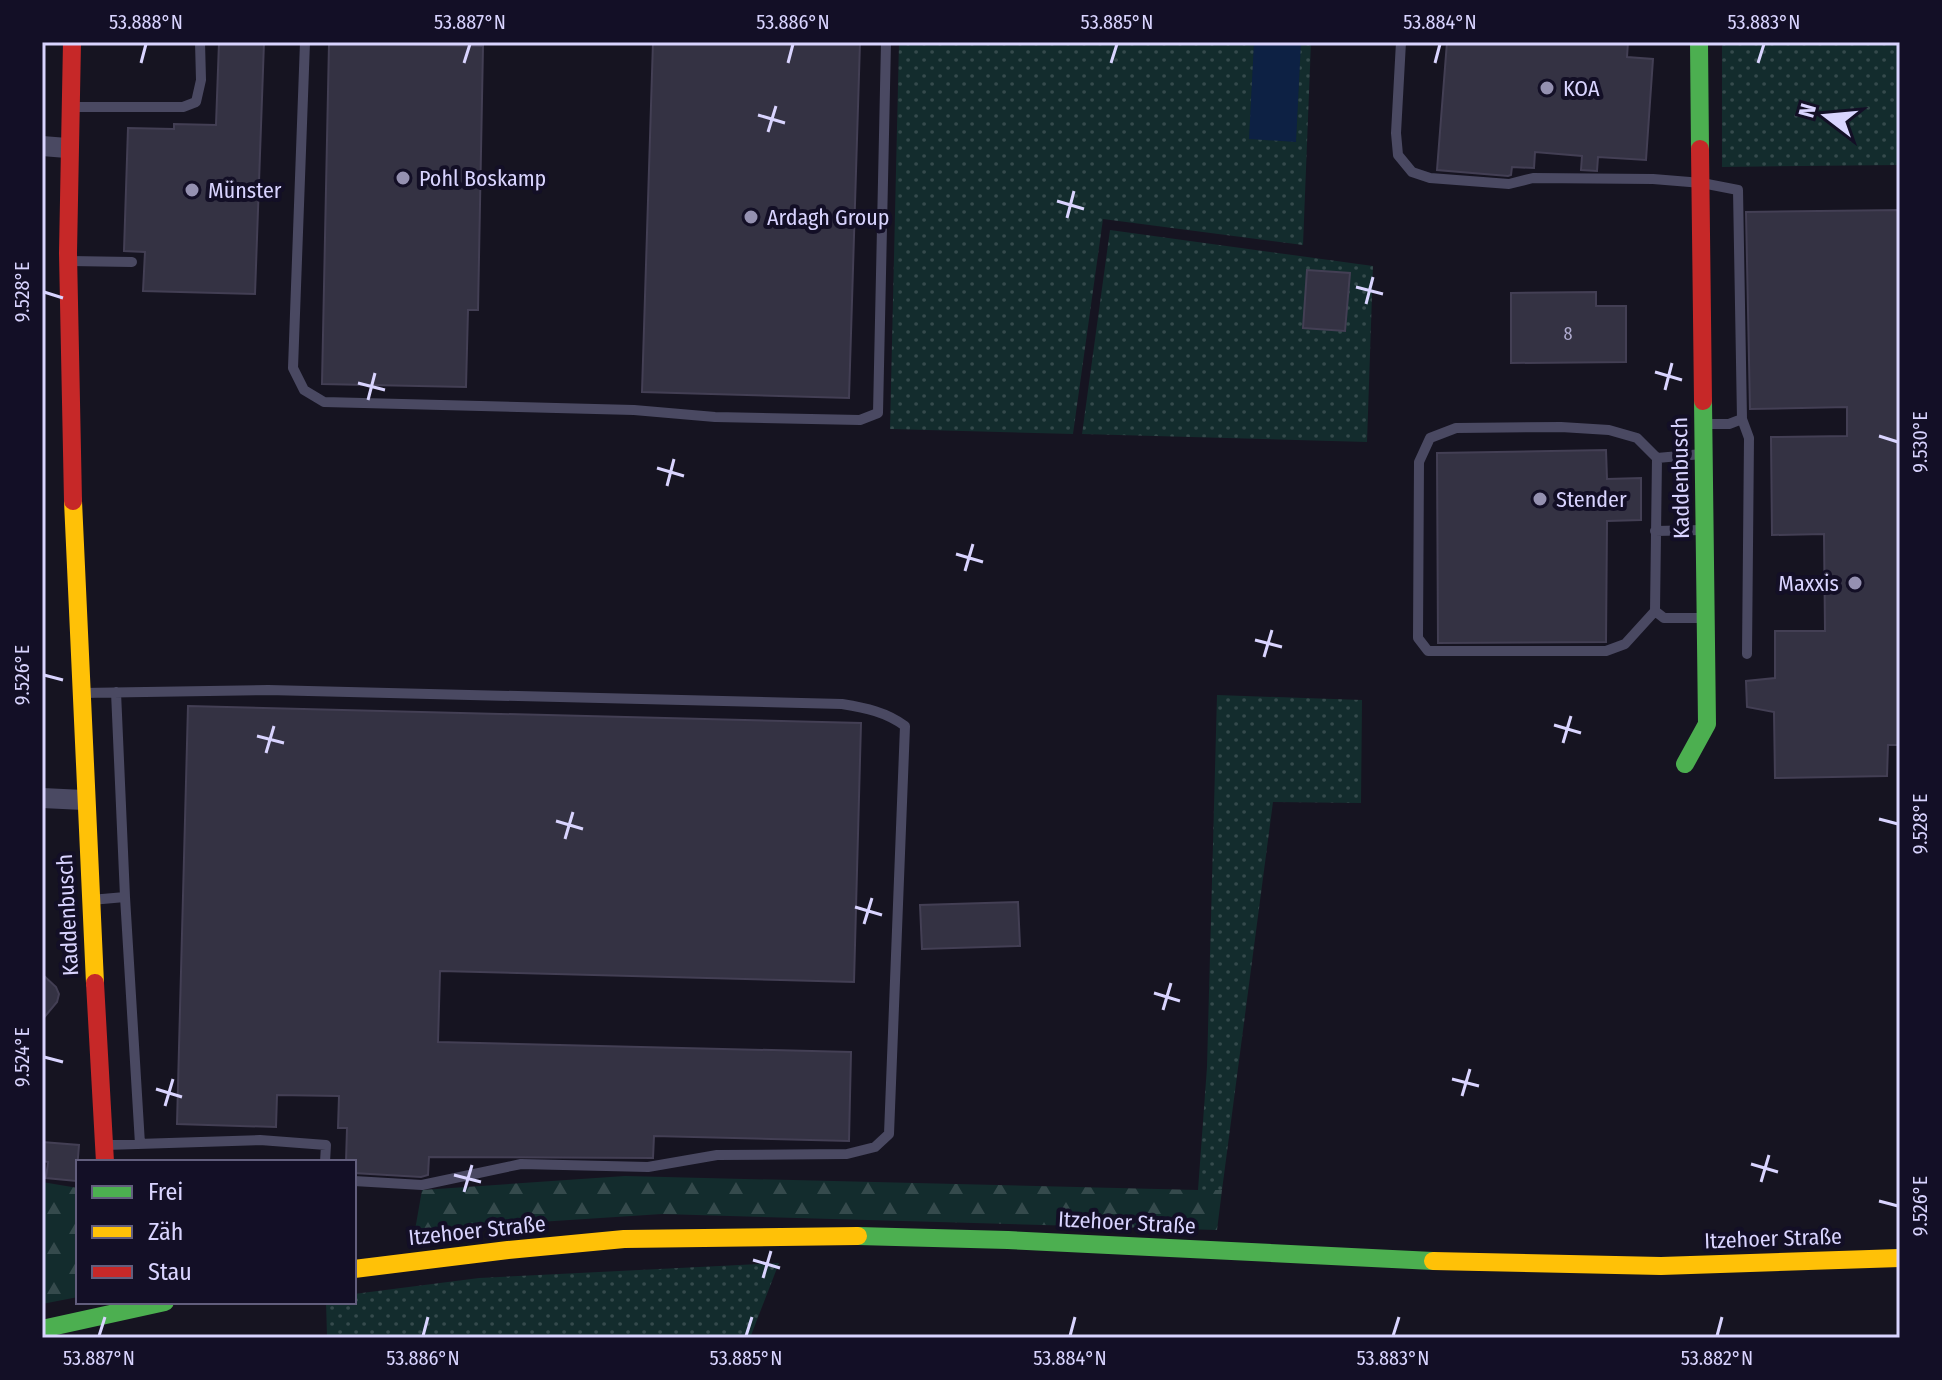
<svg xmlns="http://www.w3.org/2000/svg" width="1942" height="1380" viewBox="0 0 1942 1380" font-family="'Fira Sans Condensed',sans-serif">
<defs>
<pattern id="grass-dots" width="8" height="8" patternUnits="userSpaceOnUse" patternTransform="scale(2)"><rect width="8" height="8" fill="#132c2d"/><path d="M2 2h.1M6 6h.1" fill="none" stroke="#354a4c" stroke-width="1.8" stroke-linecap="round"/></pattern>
<pattern id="forest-firs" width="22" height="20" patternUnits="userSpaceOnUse" patternTransform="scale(2)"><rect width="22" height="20" fill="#132c2d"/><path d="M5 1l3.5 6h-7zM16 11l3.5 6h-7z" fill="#354a4c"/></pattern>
</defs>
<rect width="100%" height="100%" fill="#161421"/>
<!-- grass -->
<path fill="url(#grass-dots)" d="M899 42H1311L1303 245 1103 219 1073 434 890 429Z
M1722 42H1900V165L1722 167Z
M1110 230 1373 266 1367 442 1082 434Z
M1217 695 1362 700 1361 803 1273 802 1222 1190H1198L1207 1067Z
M779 1263 750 1338 327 1336 326 1302H354V1294L479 1278Z"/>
<!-- forest -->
<path fill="url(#forest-firs)" d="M625 1176 1198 1190H1222L1217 1230 662 1214 415 1230 422 1190Z
M42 1182 78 1188V1297L42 1304Z"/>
<!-- water -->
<path fill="#0d2144" d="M1254 42H1301L1296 142 1249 139Z"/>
<!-- building -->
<path fill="#343243" stroke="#433f54" stroke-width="2" d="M219 42H264L255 294 143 291 145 252 124 251 128 128 174 129V124L216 125Z
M653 42H860L849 398 642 392Z
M1447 42H1628L1627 57 1653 59 1646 160 1598 157 1597 171 1581 170 1582 156 1535 152 1534 168 1512 167 1511 175 1508 176 1437 170Z
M329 43 483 46 478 310H468L466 387 322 384Z
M1900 210V745H1888L1887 776 1775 778 1774 712 1747 707 1746 681 1775 678V631H1825L1824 534 1772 535 1771 437 1847 436V407L1750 409 1746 212Z
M1307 270 1350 273 1345 331 1303 328Z
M1596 292V306H1626V362L1511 363V293Z
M1606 450 1607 479 1641 478V520L1607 521 1606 642 1438 643 1437 453Z
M188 706 861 723 854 982 440 971 438 1042 851 1052 849 1141 654 1136 653 1158 429 1157 428 1175 421 1177 354 1173V1162H346L347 1128H338L339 1096 277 1095 276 1127 177 1124Z
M1018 902 1020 946 922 949 920 905Z
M42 974 56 987 59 994 57 1002 42 1020Z
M42 1142 79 1145 76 1181 46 1178 48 1162 42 1161Z"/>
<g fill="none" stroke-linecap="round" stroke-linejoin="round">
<!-- lane -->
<path stroke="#4a4962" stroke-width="10" d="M305 42 293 368 304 390 324 402 634 410 715 417 860 420 878 413 886 42
M1401 42 1396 133 1398 155 1412 172 1430 178 1509 184 1533 178 1653 179 1702 183 1738 190 1742 419 1729 424H1706
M71 107H183L196 102 201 80 200 42
M70 261 132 262
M1742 419 1749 438 1747 654
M1655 531 1703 530
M1655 611 1625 644 1606 651H1428L1418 638 1419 462 1430 438 1456 428 1561 427 1609 430 1637 438 1657 458
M1702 618H1664L1655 611 1657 458 1702 454
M82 693 268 690 842 704C866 708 886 712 905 726L889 1134 875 1147 847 1154 717 1155 648 1167 521 1164 422 1185 354 1181
M125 897 140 1144
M91 900 125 897 116 692
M106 1145 260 1140 326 1145 325 1162"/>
<!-- street -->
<path stroke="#4a4962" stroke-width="20" d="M42 146 67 148
M42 798 84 800"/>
<!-- fast -->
<path stroke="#4caf50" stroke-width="18" d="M1699 42 1700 149
M1685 764 1707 724 1703 401
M858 1236 1008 1240 1433 1261
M42 1329 165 1302"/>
<!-- slow -->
<path stroke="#ffc107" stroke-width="18" d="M73 501 95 983
M1433 1261 1661 1266 1900 1258
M354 1269 508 1250 624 1239 858 1236"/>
<!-- jam -->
<path stroke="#c62828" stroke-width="18" d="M72 42 68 253 73 501
M1700 149 1703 401
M95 983 105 1162"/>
</g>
<!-- ticks -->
<path fill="none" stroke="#d9d4ff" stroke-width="3" d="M141 63 146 44M464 63 470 44M788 63 793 44M1111 63 1117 44M1435 63 1440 44M1758 63 1764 44M758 115 785 123M768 132 776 106M1057 201 1084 209M1067 218 1074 191M1356 287 1383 294M44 292 63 298M1366 304 1373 277M1655 372 1682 380M358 383 385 390M1665 390 1672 363M368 400 375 373M1879 436 1898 442M657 468 684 476M667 486 674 459M956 554 983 562M965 571 973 544M1255 640 1282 647M1264 657 1272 630M44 675 63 680M1554 725 1581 733M257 736 284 743M1563 743 1571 716M266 753 274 726M1879 819 1898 824M556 821 583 829M565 839 573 812M855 907 882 915M864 924 872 898M1154 993 1180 1001M1163 1010 1171 983M44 1057 63 1062M1452 1079 1479 1086M156 1089 182 1097M1462 1096 1470 1069M165 1106 173 1079M1751 1164 1778 1172M454 1175 481 1182M1761 1182 1769 1155M464 1192 472 1165M1879 1201 1898 1206M753 1260 780 1268M763 1278 771 1251M99 1336 105 1317M423 1336 428 1317M746 1336 752 1317M1070 1336 1075 1317M1393 1336 1399 1317M1717 1336 1722 1317"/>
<!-- markers -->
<g fill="#9591b1" stroke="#130f26" stroke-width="3">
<circle cx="1547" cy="88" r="8"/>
<circle cx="403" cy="178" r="8"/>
<circle cx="192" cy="190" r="8"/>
<circle cx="751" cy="217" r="8"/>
<circle cx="1540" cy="499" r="8"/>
<circle cx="1855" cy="583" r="8"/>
</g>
<g text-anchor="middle" stroke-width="8" stroke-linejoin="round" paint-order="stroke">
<!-- number labels -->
<g font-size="18" fill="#b0acd0">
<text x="1568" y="340">8</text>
</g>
<!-- poi labels -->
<g font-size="22" fill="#d9d4ff" stroke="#130f26" text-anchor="start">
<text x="1563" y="96">KOA</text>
<text x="419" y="186">Pohl Boskamp</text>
<text x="208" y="198">Münster</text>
<text x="767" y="225">Ardagh Group</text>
<text x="1556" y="507">Stender</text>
<text x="1839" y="591" text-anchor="end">Maxxis</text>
</g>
<!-- street labels -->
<g font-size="22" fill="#d9d4ff" stroke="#130f26">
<text transform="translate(1680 478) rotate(-91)" y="8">Kaddenbusch</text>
<text transform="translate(67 915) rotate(-93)" y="8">Kaddenbusch</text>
<text transform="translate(1127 1222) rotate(3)" y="8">Itzehoer Straße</text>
<text transform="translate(477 1230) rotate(-6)" y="8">Itzehoer Straße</text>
<text transform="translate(1773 1238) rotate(-2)" y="8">Itzehoer Straße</text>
</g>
</g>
<!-- border -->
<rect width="1942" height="1380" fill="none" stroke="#130f26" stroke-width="88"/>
<!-- legend -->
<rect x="76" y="1160" width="280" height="144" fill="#130f26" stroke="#625e7d" stroke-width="2"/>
<rect x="92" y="1186" width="40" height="12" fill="#4caf50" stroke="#625e7d" stroke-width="2"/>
<text x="148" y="1200" font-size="24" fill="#d9d4ff">Frei</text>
<rect x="92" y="1226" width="40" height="12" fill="#ffc107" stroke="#625e7d" stroke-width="2"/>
<text x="148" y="1240" font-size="24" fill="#d9d4ff">Zäh</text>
<rect x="92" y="1266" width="40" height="12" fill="#c62828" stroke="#625e7d" stroke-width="2"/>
<text x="148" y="1280" font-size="24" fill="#d9d4ff">Stau</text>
<!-- north arrow -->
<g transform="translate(1826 116) rotate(286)" stroke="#130f26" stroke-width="6" paint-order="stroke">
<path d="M0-6L14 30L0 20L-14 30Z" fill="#d9d4ff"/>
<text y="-12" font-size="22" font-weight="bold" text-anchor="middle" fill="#d9d4ff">N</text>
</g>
<rect x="44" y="44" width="1854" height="1292" fill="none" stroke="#d9d4ff" stroke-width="3"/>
<g font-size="20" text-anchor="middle" fill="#d9d4ff">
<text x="146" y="29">53.888°N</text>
<text x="470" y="29">53.887°N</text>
<text x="793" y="29">53.886°N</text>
<text x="1117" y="29">53.885°N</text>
<text x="1440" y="29">53.884°N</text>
<text x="1764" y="29">53.883°N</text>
<text transform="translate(22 292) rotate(-90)" y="7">9.528°E</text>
<text transform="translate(1920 442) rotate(-90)" y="7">9.530°E</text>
<text transform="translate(22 675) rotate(-90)" y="7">9.526°E</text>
<text transform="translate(1920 824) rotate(-90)" y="7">9.528°E</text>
<text transform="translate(22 1057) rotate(-90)" y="7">9.524°E</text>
<text transform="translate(1920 1206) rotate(-90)" y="7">9.526°E</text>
<text x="99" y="1365">53.887°N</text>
<text x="423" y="1365">53.886°N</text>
<text x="746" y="1365">53.885°N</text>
<text x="1070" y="1365">53.884°N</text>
<text x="1393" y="1365">53.883°N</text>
<text x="1717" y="1365">53.882°N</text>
</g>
</svg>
